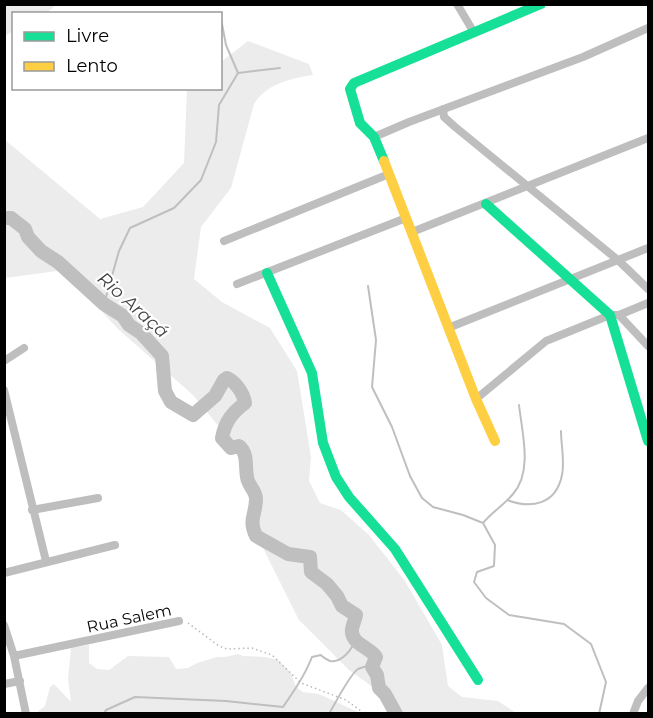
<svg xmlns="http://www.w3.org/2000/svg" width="653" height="718" viewBox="0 0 653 718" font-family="Montserrat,sans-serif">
<rect width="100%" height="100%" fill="#fff"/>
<!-- green -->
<path fill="#ececec" d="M5 4H55V5C46 18 28 14 14 14L13 31 5 36Z
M248 41 309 64 313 75C292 78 266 84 254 104L231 188 201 227 194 279 222 302 270 328 297 371 311 457 309 481 320 503 341 510 369 535 405 581 442 645 448 686 462 697 498 701 516 713H389L381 693 349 670 299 620 255 532 248 462 193 395 118 329 64 270 5 278V140L100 219 143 207 184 163 187 89 220 88 221 62Z
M89 645V663L97 669 109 670 128 656 169 657 176 669 188 668 197 663 217 657H225L238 654 243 656 266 657 278 660 291 673 296 687 303 692 319 694 360 713H36L45 706 50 687 54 684 71 702 68 679 71 648Z"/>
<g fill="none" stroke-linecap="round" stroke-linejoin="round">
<!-- stream -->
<path stroke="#bfbfbf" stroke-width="2" d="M221 19 226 45 238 73
M368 286 376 340 372 387 392 427 410 476 422 498 433 507 463 515 483 523 495 545 494 566 477 572 474 582 486 598 509 615 564 624 591 644 606 682 599 714
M104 304 119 251 130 228 174 208 201 180 216 142 219 105 238 73 280 68
M507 500C531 509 556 505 562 475 565 462 561 445 561 431
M483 523C492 512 504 505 513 494 533 472 522 432 519 405
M104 714 106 710 135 697 226 701 283 707C294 691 305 675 312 657L321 655C322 657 328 660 330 661 341 663 354 649 354 639
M329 714C334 705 351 673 358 669 362 667 368 666 372 665"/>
<!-- river -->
<path stroke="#bfbfbf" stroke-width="14" d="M4 218H11L25 229 28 237 41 251 58 262 104 304 123 316 129 325 141 333 162 356 165 391 171 402 193 415 215 396 224 380 227 378C235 381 244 394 245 403 233 412 225 421 222 438L231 448 239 446C248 453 245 466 247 477 248 486 256 490 256 499 256 515 248 519 256 536L288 554 310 557 311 572 327 584 337 596 342 606 356 615C355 620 353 624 352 629 350 644 370 647 376 657L372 667 377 675 379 688 385 694 396 714"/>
<!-- path -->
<path stroke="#b9b9b9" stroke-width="1.5" stroke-dasharray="1.5 3" stroke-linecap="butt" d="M188 623 219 646 227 649 252 648 272 655 301 683 346 700 365 714"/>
<!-- street -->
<path stroke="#bebebe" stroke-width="8" d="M457 4 473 31
M443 109 444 117 454 126 619 261 648 289
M374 137 409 122 583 57 648 28
M412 232 648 138
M224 241 389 174
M237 284 406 218
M619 315 648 346
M448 328 648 248
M4 361 24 348
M4 390 46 561
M476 399 546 341 610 315H619L648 303
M32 510 98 498
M4 573 115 545
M4 625 14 656 26 714
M14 656 179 621
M4 684 20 681
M633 714 638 701 648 688"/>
<!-- fast -->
<path stroke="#16e098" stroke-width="10" d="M384 161 374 137 360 123 350 89 354 83 541 4
M486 204 610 315 648 441
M267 273 312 373 323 443 336 477 349 497 395 549 478 680"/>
<!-- slow -->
<path stroke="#ffcf43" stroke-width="10" d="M384 161 476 399 495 441"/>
</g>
<g text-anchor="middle" stroke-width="4.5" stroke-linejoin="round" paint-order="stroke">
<!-- street labels -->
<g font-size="16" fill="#000" stroke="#fff">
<text transform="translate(129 618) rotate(-12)" y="6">Rua Salem</text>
</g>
<!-- water labels -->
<g font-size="18" font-style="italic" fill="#444" stroke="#fff">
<text transform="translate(133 305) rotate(42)" y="6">Rio Araçá</text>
</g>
</g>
<!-- border -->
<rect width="653" height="718" fill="none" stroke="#000000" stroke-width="12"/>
<!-- legend -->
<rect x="12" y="12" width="210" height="78" fill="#ffffff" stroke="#999999" stroke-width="1.5"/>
<rect x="24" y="32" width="30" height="9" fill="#16e098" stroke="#999999" stroke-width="1.5"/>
<text x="66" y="42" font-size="18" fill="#000000">Livre</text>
<rect x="24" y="62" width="30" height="9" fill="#ffcf43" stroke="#999999" stroke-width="1.5"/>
<text x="66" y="72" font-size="18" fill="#000000">Lento</text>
</svg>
